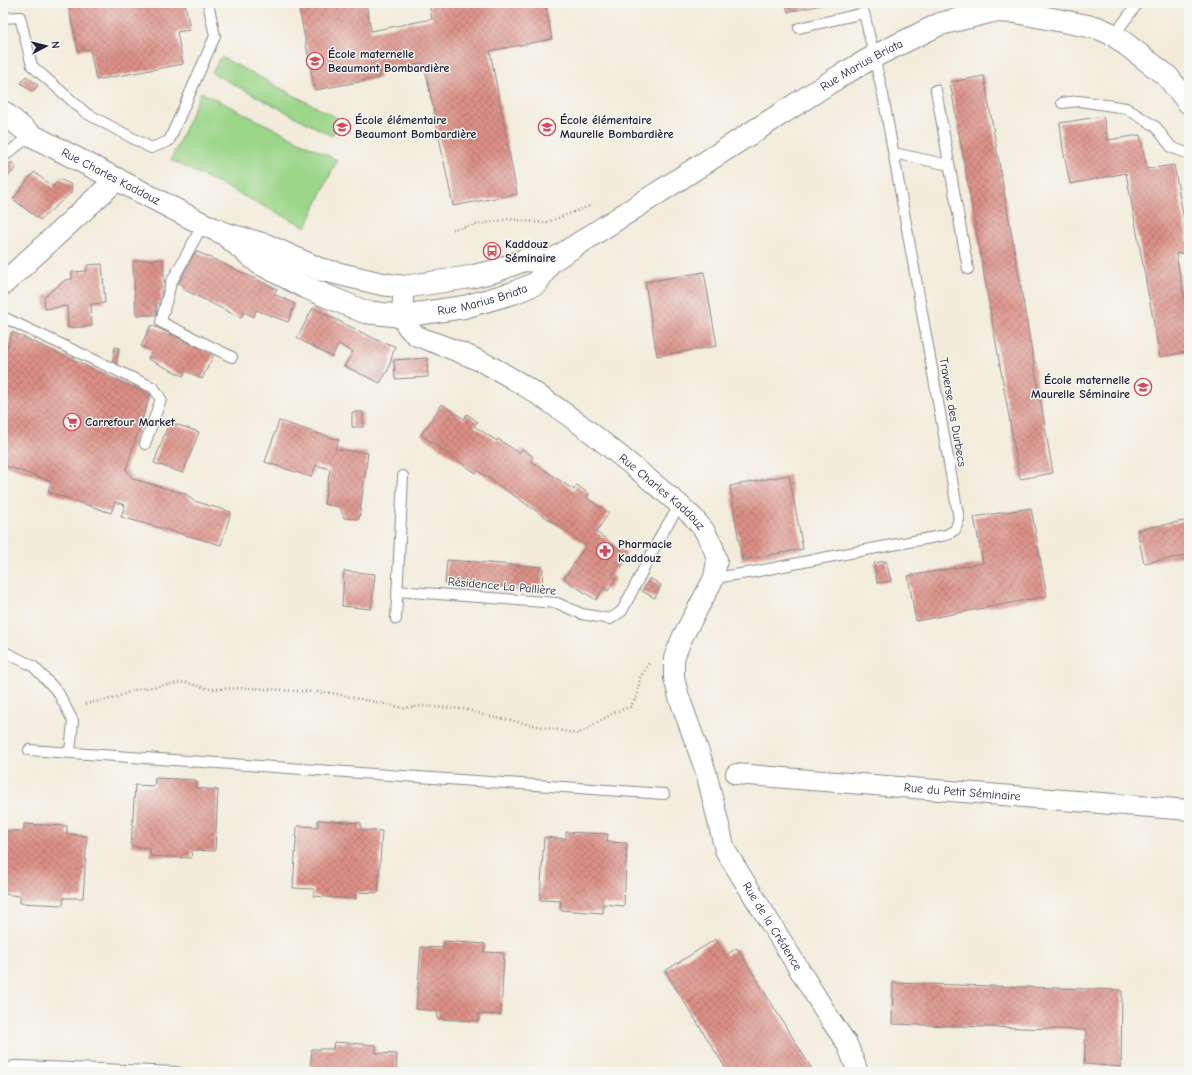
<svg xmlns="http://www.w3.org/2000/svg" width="1192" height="1075" viewBox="0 0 1192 1075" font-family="'Comic Neue',sans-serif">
<defs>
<pattern id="building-cross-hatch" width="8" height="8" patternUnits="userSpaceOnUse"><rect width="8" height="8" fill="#dc9086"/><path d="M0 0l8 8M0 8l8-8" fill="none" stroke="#b2756f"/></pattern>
</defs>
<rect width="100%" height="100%" fill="#f6f6f2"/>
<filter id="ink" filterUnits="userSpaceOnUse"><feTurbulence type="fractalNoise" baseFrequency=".025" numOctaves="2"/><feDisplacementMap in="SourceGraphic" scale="8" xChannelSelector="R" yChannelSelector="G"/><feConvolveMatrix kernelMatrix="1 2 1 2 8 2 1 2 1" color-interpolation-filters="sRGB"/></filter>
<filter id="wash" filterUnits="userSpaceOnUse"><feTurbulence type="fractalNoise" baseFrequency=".012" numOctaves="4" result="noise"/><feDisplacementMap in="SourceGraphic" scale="16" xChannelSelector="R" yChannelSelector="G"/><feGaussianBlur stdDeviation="0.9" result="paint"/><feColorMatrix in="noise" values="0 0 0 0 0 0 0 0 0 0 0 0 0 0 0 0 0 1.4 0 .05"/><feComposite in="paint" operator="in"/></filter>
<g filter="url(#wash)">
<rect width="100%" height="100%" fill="#f3ecdb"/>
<!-- grass -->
<path fill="#9bd689" stroke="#5e7c62" d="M221 57 341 120 332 136 212 73Z
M201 92 337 160 306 227 171 160Z"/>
<g id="blocks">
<!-- building -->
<path fill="url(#building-cross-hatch)" d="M68 3H185L190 30 177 32 183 64 96 80 90 49 78 51Z
M298 3H366L371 31 432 19 429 3H545L552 39 490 51 517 194 453 206 424 63 379 72 380 78 315 90Z
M786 3H826V4L788 12Z
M26 76 38 85 32 92 21 83Z
M984 76 1053 473 1020 479 950 82Z
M1103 116 1108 140 1140 135 1147 169 1174 165 1189 248V252L1176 254 1185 302H1189V362L1186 352 1160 357 1126 173 1070 184 1063 149 1060 123Z
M12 162 16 169 3 180V168Z
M34 172 53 187 59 179 72 185 71 193 40 220 13 199Z
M3 244 7 250 3 253Z
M196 251 277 289 274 294 295 304 288 322 256 310 254 317 244 312 241 318 183 289 185 287 179 283Z
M163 259 165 291H161L162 303H156L157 315H136L133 261Z
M102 264 105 303 91 304 92 326 68 328 67 306 45 309 44 297 65 280 72 279V272L87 271V265Z
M704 272 717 346 657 356 645 282Z
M313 308 377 340 395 346 388 370 380 383 344 366 353 352 339 344 332 357 297 338Z
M151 325 214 354 202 379 186 371 183 376 148 359 152 351 141 346Z
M12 332 150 395 126 469 133 479 186 494 194 501 231 512 221 545 121 517 125 505 115 502 111 513 48 492 51 481 3 465V359Z
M115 347 119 348 116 365 112 363Z
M427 358 428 377 395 379 394 360Z
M442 404 464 419 467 414 478 422 474 426 497 441 498 439 519 453 522 449 526 451 533 457 531 461 574 490 577 485 589 494 587 498 609 513 596 532 627 554 612 575 616 578 608 591 604 587 596 600 564 579 586 545 478 471 476 473 421 435Z
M352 412H363V427H352Z
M279 421 339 440 335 449 368 453 359 519 344 518 340 507 324 504 330 469 316 465 311 477 265 462Z
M169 422 199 432 183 473 154 463Z
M789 475 803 549 742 560 730 486Z
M1031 508 1047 596 916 621 908 576 983 563 974 517Z
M1189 520V555L1144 563 1137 530Z
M447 560 543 567 542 589 445 583Z
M886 561 891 581 877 583 874 563Z
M344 571 375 574 371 609 342 606Z
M650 578 661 585 655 598 642 591Z
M155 778 196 780V788L218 790 215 851 192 850 191 858 150 856V848L131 846 135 785 154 786Z
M318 820 361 823V830L382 831 378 893 356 892V899L313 896 314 889 293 888 297 826 318 827Z
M24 824 67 826V834L87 836 83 898H64L63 905 20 903V896L3 894 7 831H24Z
M566 832 608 834 607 842 627 843 624 906 603 904V913L560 910 561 901 540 900 544 837 566 839Z
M716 939 726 955 737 948 814 1072H728L665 971Z
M444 941 485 944 484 952 504 953 501 1015 479 1014V1021L437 1019 438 1011 416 1009 421 947 443 948Z
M893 983 1122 990 1121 1067 1084 1064 1086 1030 892 1024Z
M334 1042 376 1045V1053L397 1054 396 1072H310L312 1049H333Z"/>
</g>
</g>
<g filter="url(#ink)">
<use href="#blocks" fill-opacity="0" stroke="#8a878b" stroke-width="1"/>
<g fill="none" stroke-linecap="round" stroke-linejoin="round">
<defs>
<path id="service" d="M3 18 20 17 32 66 86 113 151 148 169 141 215 36 208 3
M1114 35 1138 3
M936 90 968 269
M1062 103 1079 101 1126 108 1156 127 1171 147 1189 154
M894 153 949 165
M3 157 31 135
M203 224 171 283 161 322 232 357
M3 317 154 388 161 399 145 444
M714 578 754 572 823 558 946 535 955 530 959 519 883 95 864 13 799 28
M397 591 557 603 582 614 610 619 622 611 662 533 680 505
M396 619 403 476
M3 651 33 666 58 692 73 721 70 753
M29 750 664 794
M5 1072 14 1066H19L177 1072"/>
<g id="minor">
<path id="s1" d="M404 287C403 309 396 321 417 336 440 345 468 354 490 366 560 403 619 455 680 505L693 517 704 530 713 547 717 560 714 578 682 638 674 658V678L679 697 706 772 725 850 830 1019 847 1044 858 1072"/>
<path id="s2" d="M736 774 1189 810"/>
</g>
<g id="tertiary">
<path id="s3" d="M3 112 31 135 203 224 223 233 266 245 319 269 382 284 404 287 470 277 495 271 524 260 550 262"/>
<path id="s4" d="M223 233 259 263 305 287 365 312 402 316 464 307 513 293 537 283 550 262 840 76 875 56 940 24 993 11 1016 12 1098 28 1114 35 1167 76 1189 103"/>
<path d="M3 284 117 179"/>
</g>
</defs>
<!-- service casing -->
<use href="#service" stroke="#8a878b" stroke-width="12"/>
<!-- minor casing -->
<use href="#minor" stroke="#8a878b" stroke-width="22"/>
<!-- tertiary casing -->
<use href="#tertiary" stroke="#8a878b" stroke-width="24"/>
<!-- path -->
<path stroke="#8a878b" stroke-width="2.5" stroke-dasharray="1 3" stroke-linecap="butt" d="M452 229 509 219 545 223 592 205
M85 704 115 698 133 690 185 682 209 689 249 688 332 693 404 708 423 706 464 709 488 716 578 734 617 711 630 707 637 697 640 678 650 662"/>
<!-- service -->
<use href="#service" stroke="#fff" stroke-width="10"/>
<!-- minor -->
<use href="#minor" stroke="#fff" stroke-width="20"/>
<!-- tertiary -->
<use href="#tertiary" stroke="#fff" stroke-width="22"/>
</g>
</g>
<!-- icons -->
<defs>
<symbol id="school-ring" viewBox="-11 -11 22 22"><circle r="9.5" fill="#f6f6f2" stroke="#d1495b" stroke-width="1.5"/><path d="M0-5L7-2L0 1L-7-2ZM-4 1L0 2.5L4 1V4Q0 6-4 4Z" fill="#d1495b"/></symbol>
<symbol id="bus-ring" viewBox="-11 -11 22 22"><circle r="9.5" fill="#f6f6f2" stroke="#d1495b" stroke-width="1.5"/><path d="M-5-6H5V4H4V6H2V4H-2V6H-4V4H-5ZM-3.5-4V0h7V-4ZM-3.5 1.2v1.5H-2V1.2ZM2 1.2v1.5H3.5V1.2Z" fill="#d1495b"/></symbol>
<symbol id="supermarket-ring" viewBox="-11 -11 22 22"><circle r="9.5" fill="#f6f6f2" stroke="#d1495b" stroke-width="1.5"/><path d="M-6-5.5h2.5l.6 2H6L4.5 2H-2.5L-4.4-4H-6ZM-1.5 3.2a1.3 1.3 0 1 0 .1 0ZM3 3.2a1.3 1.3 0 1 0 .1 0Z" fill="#d1495b"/></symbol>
<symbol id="pharmacy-ring" viewBox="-11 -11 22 22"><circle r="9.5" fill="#f6f6f2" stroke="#d1495b" stroke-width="1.5"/><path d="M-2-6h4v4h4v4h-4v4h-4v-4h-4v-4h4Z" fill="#d1495b"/></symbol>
</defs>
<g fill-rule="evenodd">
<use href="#school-ring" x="305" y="51" width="20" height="20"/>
<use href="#school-ring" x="332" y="117" width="20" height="20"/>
<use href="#school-ring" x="537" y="117" width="20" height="20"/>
<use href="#bus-ring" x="482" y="241" width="20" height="20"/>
<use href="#school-ring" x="1133" y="377" width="20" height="20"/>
<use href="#supermarket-ring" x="62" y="412" width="20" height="20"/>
<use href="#pharmacy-ring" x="595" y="541" width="20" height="20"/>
</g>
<g text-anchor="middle" stroke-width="3" stroke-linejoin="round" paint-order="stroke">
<!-- poi labels -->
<g font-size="12" font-weight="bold" fill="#22223b" stroke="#f6f6f2" text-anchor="start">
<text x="328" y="58">École maternelle<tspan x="328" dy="14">Beaumont Bombardière</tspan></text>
<text x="355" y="124">École élémentaire<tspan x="355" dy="14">Beaumont Bombardière</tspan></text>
<text x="560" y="124">École élémentaire<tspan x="560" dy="14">Maurelle Bombardière</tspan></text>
<text x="505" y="248">Kaddouz<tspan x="505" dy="14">Séminaire</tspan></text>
<text x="1130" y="384" text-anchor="end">École maternelle<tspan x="1130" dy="14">Maurelle Séminaire</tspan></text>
<text x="85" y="426">Carrefour Market</text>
<text x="618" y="548">Pharmacie<tspan x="618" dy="14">Kaddouz</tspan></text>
</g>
<!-- street labels -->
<g font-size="12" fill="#22223b" stroke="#f6f6f2">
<text dy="4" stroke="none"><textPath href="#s4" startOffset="734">Rue Marius Briata</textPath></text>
<text dy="4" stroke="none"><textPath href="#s3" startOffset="126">Rue Charles Kaddouz</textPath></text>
<text dy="4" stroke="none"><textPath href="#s4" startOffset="283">Rue Marius Briata</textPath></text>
<text transform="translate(953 412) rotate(80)" y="4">Traverse des Durbecs</text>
<text dy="4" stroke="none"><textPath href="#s1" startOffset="347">Rue Charles Kaddouz</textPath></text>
<text transform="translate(502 586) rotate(5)" y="4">Résidence La Pallière</text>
<text dy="4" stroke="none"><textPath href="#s2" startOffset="227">Rue du Petit Séminaire</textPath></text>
<text dy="4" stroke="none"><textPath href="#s1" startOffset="834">Rue de la Crédence</textPath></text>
</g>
</g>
<!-- margin -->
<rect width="1192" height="1075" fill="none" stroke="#f6f6f2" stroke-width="16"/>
<!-- north arrow -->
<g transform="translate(46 46) rotate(83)" stroke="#f6f6f2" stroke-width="3" paint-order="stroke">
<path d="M0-3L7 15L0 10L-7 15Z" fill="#22223b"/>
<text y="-6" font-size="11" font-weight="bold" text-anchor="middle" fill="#22223b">N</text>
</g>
</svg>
